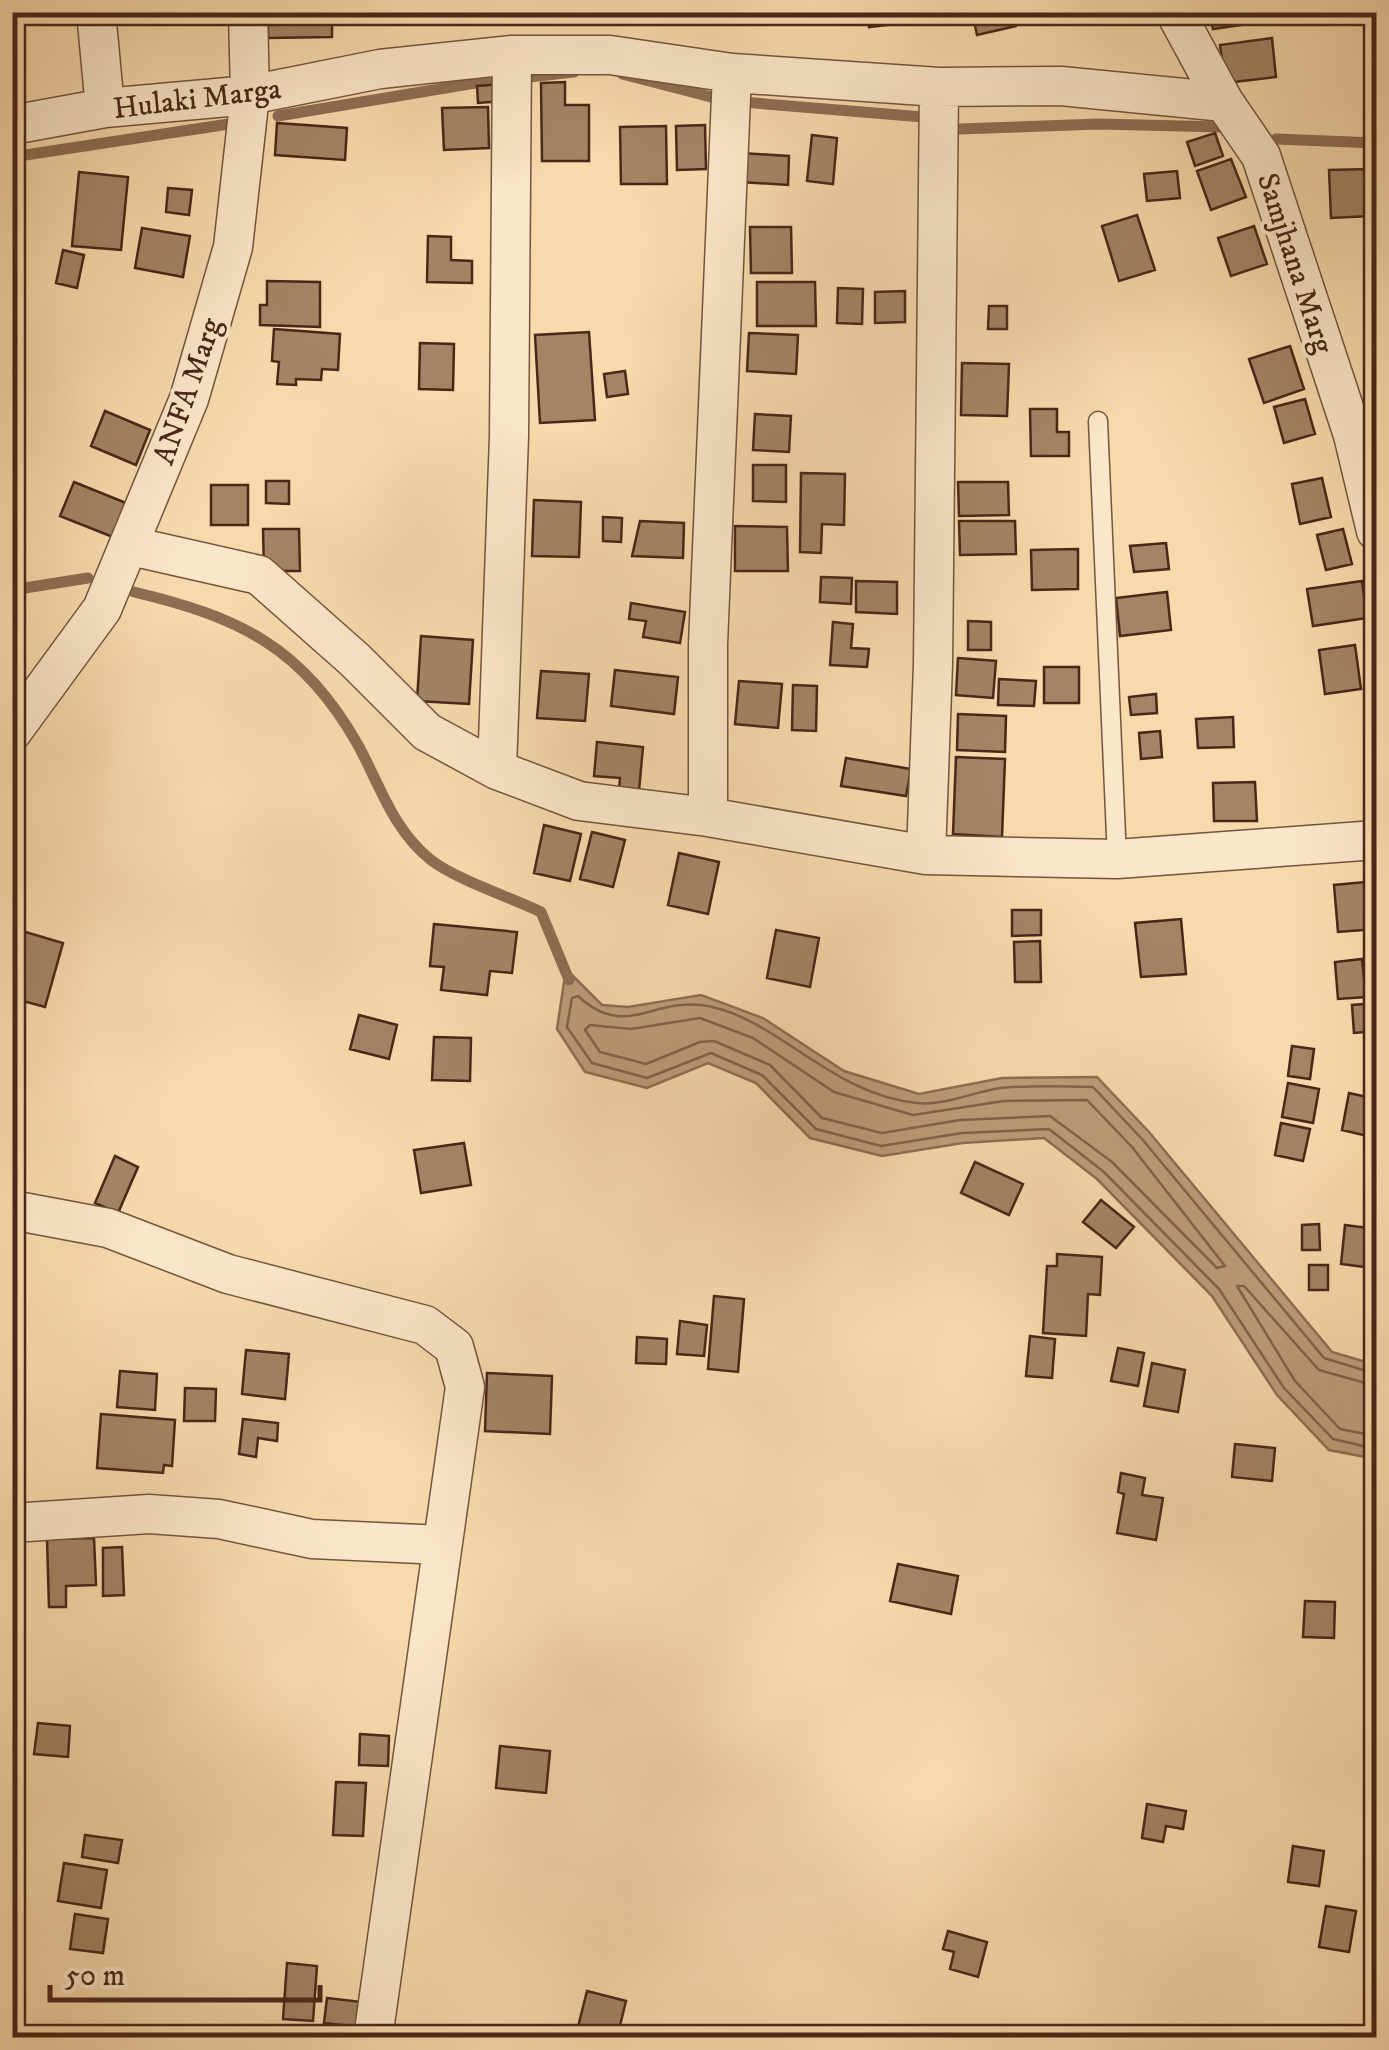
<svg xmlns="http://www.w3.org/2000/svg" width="1389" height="2050" viewBox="0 0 1389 2050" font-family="'IM FELL DW Pica',serif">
<rect width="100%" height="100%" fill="#f7d9ab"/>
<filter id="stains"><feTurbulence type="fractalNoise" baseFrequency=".002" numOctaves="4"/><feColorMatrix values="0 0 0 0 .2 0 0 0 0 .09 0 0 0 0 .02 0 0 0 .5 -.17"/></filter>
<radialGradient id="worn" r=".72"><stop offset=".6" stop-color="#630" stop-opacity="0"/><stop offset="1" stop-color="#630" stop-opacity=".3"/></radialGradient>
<!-- water -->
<path fill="#bc9c79" stroke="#8e6d53" stroke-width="2.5" d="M566 969 602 1005 628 1007 701 995 763 1018 844 1071 919 1094 1002 1078 1097 1077 1149 1132 1332 1352 1376 1365V1459L1329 1450 1277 1395 1212 1296 1097 1179 1044 1138 963 1143 882 1156 810 1138 756 1083 708 1063 647 1088 585 1072 557 1029Z"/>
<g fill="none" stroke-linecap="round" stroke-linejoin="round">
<!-- shore -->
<path stroke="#826249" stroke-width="2.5" d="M700 1018 753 1038 834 1092 913 1115 1004 1101 1087 1100 1132 1147 1225 1266 1217 1268 1112 1162 1050 1116 960 1120 882 1133 822 1118 770 1065 714 1041 700 1042 646 1064 600 1052 585 1030 590 1025 631 1029Z
M1376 1374 1324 1358 1142 1139 1093 1087C1063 1086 1030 1085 1000 1088 974 1092 943 1106 917 1103 832 1096 774 1014 701 1005 652 999 624 1039 578 996L572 998 567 1027 592 1063 647 1078 711 1053 762 1075 816 1129 881 1146 962 1133 1049 1129 1104 1172 1219 1289 1284 1388 1333 1439 1376 1449
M1376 1386 1319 1370 1244 1286H1237L1295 1381 1340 1429 1376 1436"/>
<!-- stream -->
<path stroke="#8e6d53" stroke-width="11" d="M622 74 711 97
M529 77 574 72
M742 102 923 117
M278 116 505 78
M959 129 1099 124 1223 127
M1276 139 1376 143
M12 157 229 124
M12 590 88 578
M134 592C239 617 303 647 358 745 380 785 393 830 431 860 457 880 510 897 541 912L569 980"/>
</g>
<!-- building -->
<path fill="#a38465" stroke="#492719" stroke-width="2.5" d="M867 12H894L896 24 869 27Z
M972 12H1013L1016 26 977 35Z
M1191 12H1274L1275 20 1213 29 1210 13Z
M332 16V37L268 38V17Z
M1272 38 1276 77 1225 83 1220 45Z
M565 82V105H589V161H542L541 83Z
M503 84 504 101 478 103 477 86Z
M488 107 489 148 444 150 442 108Z
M277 123 347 128 345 160 275 155Z
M705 125 706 169 677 170 676 126Z
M666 126 667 184H621L620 127Z
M1215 133 1223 156 1195 166 1187 142Z
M812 135 837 138 833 184 807 181Z
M742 153 789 156 788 185 741 182Z
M1231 159 1246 197 1211 210 1197 171Z
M1369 169 1371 216 1331 218 1329 170Z
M1177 171 1180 198 1147 201 1144 174Z
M79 172 128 177 121 250 72 246Z
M168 188 192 190 189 215 166 212Z
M1137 215 1155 270 1119 281 1102 226Z
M1254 226 1267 264 1231 276 1218 238Z
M750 227H791L792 273H751Z
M142 228 190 236 183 277 135 268Z
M428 236 451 237V260L472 261V283L427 282Z
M63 250 84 255 77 288 56 283Z
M267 281 320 282V327L260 325V305H267Z
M757 282H815L816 326H757Z
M838 288 863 289 862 324 837 323Z
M905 291V322L875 323V292Z
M989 306H1007V329H988Z
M274 329 340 334 338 370 322 369 321 380 296 379V385L277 384 279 362 272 361Z
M589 332 595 420 540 423 535 335Z
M749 333 798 335 796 374 747 371Z
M420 343 454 344 453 390 419 389Z
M1290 346 1304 389 1264 403 1249 359Z
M962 363 1009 364 1007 416 961 415Z
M625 371 628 394 607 397 604 374Z
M1305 399 1315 434 1284 443 1274 407Z
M1030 409H1057V432H1069V456H1031Z
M105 411 150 430 136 465 91 446Z
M755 414 791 416 789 452 753 450Z
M753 465H786V502L753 501Z
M801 473 845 474 844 525 822 524 821 553 800 552Z
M1322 478 1331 517 1300 524 1292 484Z
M266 481H289V504L266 503Z
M74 482 126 503 113 537 60 516Z
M958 482H1008L1009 515 959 516Z
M211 485H248V525H211Z
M534 500 581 502 579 557 532 556Z
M603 517 622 518 621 542 603 541Z
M640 521 684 523 683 558 632 556Z
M959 521H1015L1016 554 960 555Z
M735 526 787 527 788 571H735Z
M263 529H299L300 571H264Z
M1343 529 1352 564 1326 570 1317 535Z
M1166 543 1169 569 1134 572 1130 546Z
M1078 549V589L1032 590 1031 550Z
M821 577 852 578 851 604 820 602Z
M856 581 897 582V614L856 612Z
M1362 581 1367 618 1313 626 1307 589Z
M1167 592 1171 630 1120 636 1116 598Z
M631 603 685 612 680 643 643 637 646 621 629 619Z
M968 621 991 622V650H968Z
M833 622 853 624 851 648 869 649 867 667 830 665Z
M421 636 473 640 469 704 417 701Z
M1355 645 1361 689 1325 694 1319 650Z
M958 658 996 661 993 698 956 695Z
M1044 667H1079V703H1044Z
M615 670 678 677 674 714 611 706Z
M541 671 589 674 585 721 537 718Z
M999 679 1036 681 1034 706 998 705Z
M739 681 782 684 778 728 735 724Z
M793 685 817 686 816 731 792 730Z
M1156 694 1157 713 1131 715 1129 697Z
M958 714 1006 716 1005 752 957 750Z
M1233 717 1234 747 1198 748 1196 719Z
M1160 731 1162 757 1141 759 1139 733Z
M597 742 643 747 638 802 618 800 620 778 594 776Z
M956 757 1005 759 1002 837 953 834Z
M846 758 911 769 906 796 841 786Z
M1255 782 1257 821H1214L1213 783Z
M544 825 581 834 570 881 534 873Z
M592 832 625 840 613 887 580 879Z
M679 853 719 862 708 914 668 905Z
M1376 881V929L1338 932 1334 885Z
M1012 910H1041V935L1012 936Z
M1181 919 1186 974 1141 977 1135 923Z
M434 924 517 932 512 973 490 971 487 995 441 990 444 967 430 966Z
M12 928 63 943 45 1007 12 998Z
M776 930 819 938 810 987 767 978Z
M1040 941 1041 982H1015L1014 942Z
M1362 959 1366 997 1338 999 1335 962Z
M1376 1003V1031L1354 1033 1352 1005Z
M359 1015 397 1025 389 1059 350 1049Z
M434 1037 471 1038 470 1081 432 1080Z
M1292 1046 1314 1049 1310 1079 1288 1076Z
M1288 1083 1319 1089 1313 1123 1282 1117Z
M1349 1093 1376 1099 1372 1137 1342 1130Z
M1281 1123 1310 1129 1303 1161 1275 1155Z
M464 1143 471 1185 421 1193 414 1150Z
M115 1156 138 1167 118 1213 95 1203Z
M975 1162 1023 1184 1009 1215 961 1193Z
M1101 1200 1134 1227 1116 1248 1083 1222Z
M1319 1224 1320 1250H1302V1225Z
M1345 1225 1369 1228 1365 1267 1341 1264Z
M1057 1254 1102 1257 1100 1295 1088 1294 1086 1336 1043 1333 1047 1266H1057Z
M1309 1265H1328V1290H1309Z
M714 1296 744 1299 738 1372 708 1369Z
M680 1321 707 1325 704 1356 677 1354Z
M1030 1336 1055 1339 1052 1378 1026 1376Z
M637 1337 667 1339 666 1364 636 1363Z
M1118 1348 1144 1353 1138 1386 1111 1381Z
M246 1350 289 1354 285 1399 242 1394Z
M1152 1363 1185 1370 1178 1412 1144 1406Z
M120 1371 157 1374 155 1410 117 1407Z
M487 1373 552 1376 550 1434 485 1431Z
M185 1388 216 1389 215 1421H184Z
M101 1414 175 1420 172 1466 164 1465 163 1473 97 1468Z
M243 1419 278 1423 277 1441 258 1438 256 1457 239 1454Z
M1235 1444 1275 1448 1272 1481 1232 1477Z
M1121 1473 1145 1478 1142 1495 1163 1498 1156 1540 1117 1533 1124 1494 1118 1492Z
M94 1538 96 1585 66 1586V1607H49L47 1539Z
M122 1547 124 1595 103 1596V1548Z
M898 1564 958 1576 951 1614 890 1601Z
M12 1574H20L23 1630H12Z
M1305 1601 1335 1602 1334 1638 1303 1637Z
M38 1723 70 1726 68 1757 34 1754Z
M360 1734 389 1736 388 1766 359 1765Z
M500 1746 550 1751 546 1793 496 1788Z
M336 1782 366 1783 363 1836 333 1835Z
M1147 1804 1186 1811 1183 1829 1166 1826 1163 1842 1142 1838Z
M85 1835 122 1840 118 1863 82 1857Z
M1293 1846 1324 1851 1319 1886 1288 1882Z
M64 1863 107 1870 101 1908 58 1901Z
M1326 1906 1356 1911 1349 1952 1319 1947Z
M75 1914 108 1919 103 1953 70 1949Z
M948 1931 987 1942 978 1977 950 1969 954 1952 943 1949Z
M287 1963 317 1966 313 2021 283 2019Z
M587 1991 626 2001 617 2038 576 2035Z
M327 1998 362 2002 360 2027 324 2023Z"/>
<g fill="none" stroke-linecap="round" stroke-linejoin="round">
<defs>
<path id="lane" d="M1098 421 1117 859"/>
<path id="street" d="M96 12 105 108
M1175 12 1224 102 1261 156 1353 435 1376 531
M939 87 1061 86 1224 102
M12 125 105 108 250 95 380 69 512 55H610L732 73 939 87 933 664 926 855
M131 546 259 575 355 660 427 732 497 770 579 801 708 817 926 855 1117 859 1376 840
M12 732 102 609 189 399 233 247 250 95 248 12
M497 770 509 436 512 55
M708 817V644L732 73
M12 1210 108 1228 228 1274 425 1325 454 1347 465 1387 373 2038
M12 1523 149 1514 219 1519 312 1539 442 1545"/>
</defs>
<!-- lane casing -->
<use href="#lane" stroke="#74543e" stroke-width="21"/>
<!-- street casing -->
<use href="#street" stroke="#74543e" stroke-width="41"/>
<!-- lane -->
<use href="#lane" stroke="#fae6c8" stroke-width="18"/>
<!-- street -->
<use href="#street" stroke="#fae6c8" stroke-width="38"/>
</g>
<g text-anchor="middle" stroke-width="8" stroke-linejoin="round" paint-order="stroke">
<!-- street labels -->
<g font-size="30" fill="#492719" stroke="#fae6c8">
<text transform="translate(197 98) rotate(-7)" y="10">Hulaki Marga</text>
<text transform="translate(1296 263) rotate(72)" y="10">Samjhana Marg</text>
<text transform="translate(187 391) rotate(-71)" y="10">ANFA Marg</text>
</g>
</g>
<!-- margin -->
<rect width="1389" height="2050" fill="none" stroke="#f7d9ab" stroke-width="50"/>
<rect x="15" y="15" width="1359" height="2020" fill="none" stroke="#492719" stroke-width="5"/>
<rect x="25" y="25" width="1339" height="2000" fill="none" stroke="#492719" stroke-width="2.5"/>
<!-- scale -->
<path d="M50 1985v15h270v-15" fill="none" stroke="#492719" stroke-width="5"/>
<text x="65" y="1985" font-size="30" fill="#492719" stroke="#fae6c8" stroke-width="8" paint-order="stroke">50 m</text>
<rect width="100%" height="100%" filter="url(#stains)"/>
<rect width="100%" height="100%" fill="url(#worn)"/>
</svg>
